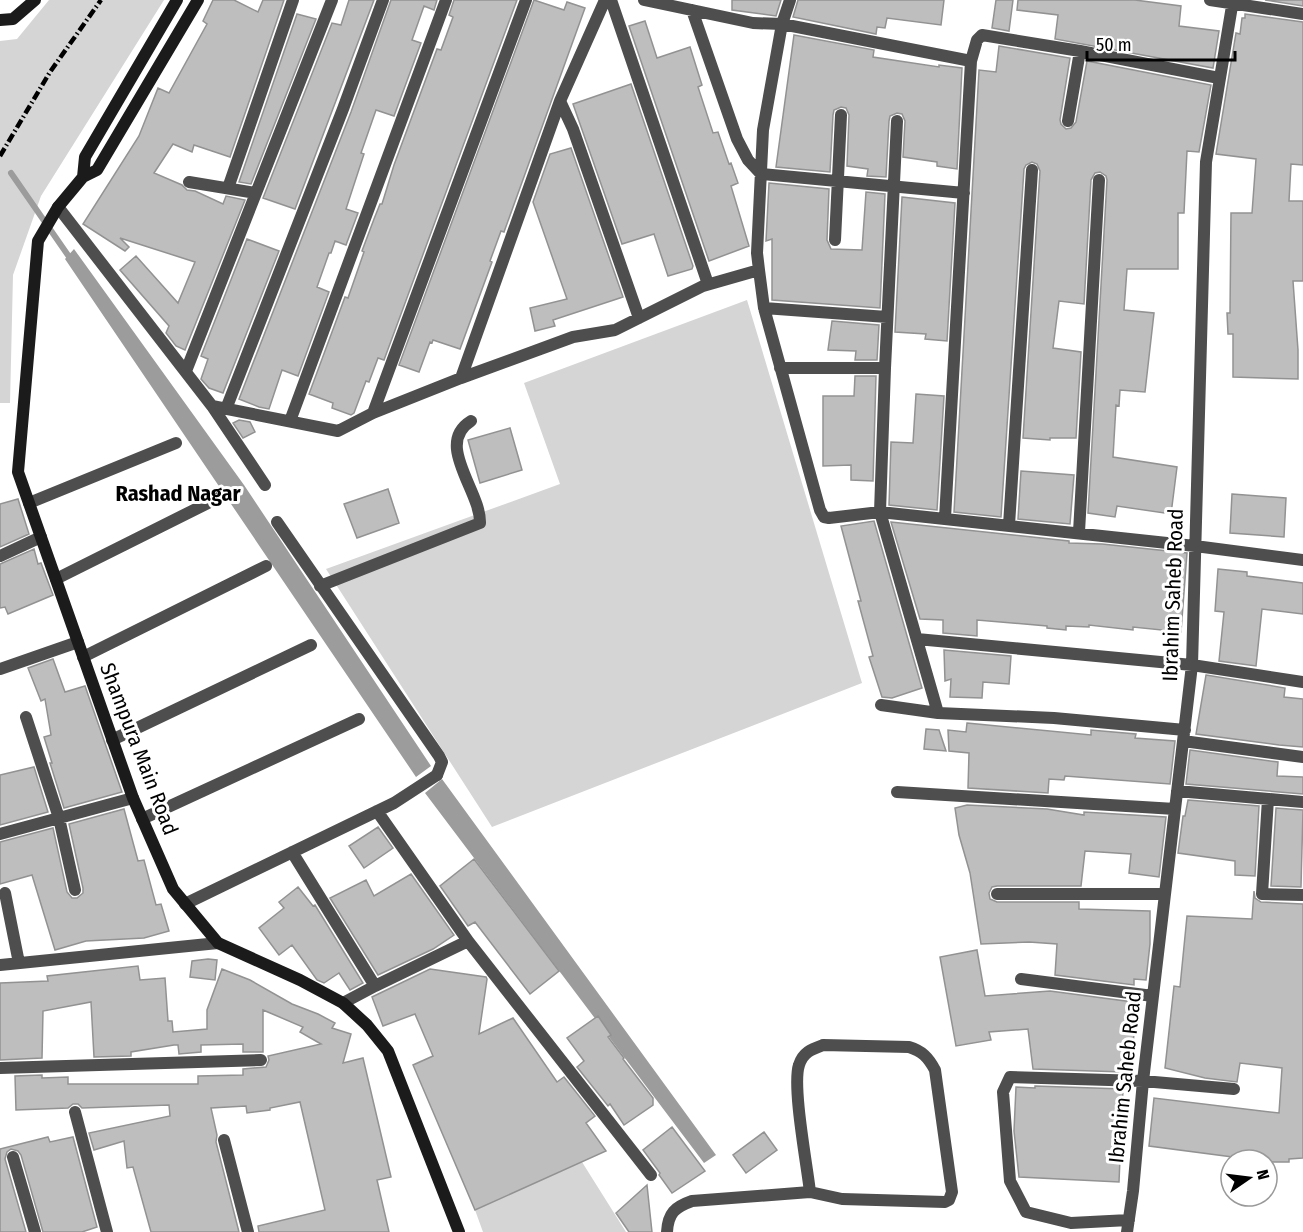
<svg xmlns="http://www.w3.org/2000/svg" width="1303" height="1232" viewBox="0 0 1303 1232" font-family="'Fira Sans Condensed',sans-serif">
<rect width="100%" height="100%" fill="#fff"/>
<!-- green -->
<path fill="#d5d5d5" d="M49 0H164L41 196 13 275 10 403H0V41L17 39Z
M747 300 862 683 492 827 326 569 560 484 524 383Z
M582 1162 626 1232H483L475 1210Z"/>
<!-- water -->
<path fill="#9c9c9c" d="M74 249 244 485 431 766 416 777 65 259Z
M442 779 716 1155 704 1163 425 793Z"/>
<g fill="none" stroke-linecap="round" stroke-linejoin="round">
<!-- stream -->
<path stroke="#9c9c9c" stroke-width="6" d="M11 173 72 261"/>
</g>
<!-- building -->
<path fill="#bebebe" stroke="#929292" stroke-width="1.5" d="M213 0H234L258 12 263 0H284L230 157 194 145 192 152 173 144 154 173 182 185 187 190 195 191 223 204 226 196 245 200 185 350 176 346 166 333 169 326 120 270 136 256 178 303 195 262 120 238 129 247 125 251 83 224 139 136 158 88 169 93 207 24 203 21Z
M349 0H374L295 209 263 198 332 23 341 25Z
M391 0H437L434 10 424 6 412 40 421 43 394 116 376 110 361 153 364 154 346 209 358 213 346 245 335 241 331 253H329L317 287 329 292 298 376 282 370 269 409 259 407 239 399 351 112Z
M454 0H517L384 360 378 358 369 382 366 381 354 413 351 415 332 408 333 403 309 394 345 297 348 298 364 252 362 251 374 219 380 204H382L394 165 437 49 441 50 453 17 449 15Z
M534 0 564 10 567 2 585 8 504 232 501 231 490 261 492 262 460 349 433 340 432 343 430 342 419 372 399 365Z
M732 0H781L776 16 732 10Z
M798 0H944L941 25 887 18 885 28 877 27 876 34 793 17Z
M996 0H1013L1009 31 992 28Z
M1018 0H1135L1181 6 1179 26 1219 31 1213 68 1055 39 1058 15 1017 10Z
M1265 0H1303V6Z
M297 14 316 19 251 184 239 182Z
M1245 14 1303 22V165L1291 164 1289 201H1303V281H1293L1298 350V379L1233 377V334H1228L1227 313H1230L1231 213H1252L1256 159 1216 154 1236 33 1240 34 1242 18H1245Z
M645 21 657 58 690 47 702 85 698 87 713 133 718 132 729 164 731 163 738 183 731 186 749 246 709 261 629 26Z
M794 35 874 50 873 57 939 67V65L962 68 957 169 937 166V162L903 157 905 121 902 114 897 113 890 116 889 121 886 177 867 176 868 169 847 166 849 115 846 108 841 107 834 110 833 115 830 172 776 167Z
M999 46 1070 58 1060 120 1061 124 1066 129 1071 128 1076 122 1087 61 1211 85 1199 152 1187 151 1184 213H1178V269H1127L1124 310 1154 313 1145 392 1120 390 1119 406 1116 405 1113 457 1177 467 1171 514 1117 506 1115 517 1088 513 1107 180 1106 176 1100 172 1095 173 1091 180 1084 304 1059 301 1053 348 1081 352 1076 438H1050V440L1023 438 1040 171 1037 164 1032 162 1026 165 1024 169 1001 517 954 512 979 70 996 72Z
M631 84 693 266 692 269 668 276 654 234 622 244 573 104Z
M571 148 623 297 553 320 555 326 535 331 530 308 567 299 533 202 550 154Z
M769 183 829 189 827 240 831 249 862 250 866 192 885 194 880 308 772 300V239L766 241Z
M902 197 955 203 947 341 925 339 926 334 895 332Z
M247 239 279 251 223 393 209 388 201 379 208 359 201 356Z
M832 321 879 325 877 360H855L856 351 828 350Z
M855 376H876L873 481 851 480V465L823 466V396H854Z
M916 394 944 396 937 510 889 505 891 442 913 443Z
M239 420 250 422 255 432 243 438 233 423Z
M510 428 522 470 480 483 468 440Z
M1021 471 1074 475 1070 524 1018 519Z
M388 489 399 523 357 538 344 504Z
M1232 494 1286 498 1284 537 1230 533Z
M18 499 29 534 0 547V504Z
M874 521 922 688 892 698 882 697 869 657 873 656 858 601H861L841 526Z
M891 522 1069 541V543L1102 544 1187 553 1181 632 1133 627V630L1089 625V627L1066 626V630L1047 628V626L977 620V636L943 633V620L920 619Z
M34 549 38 564 41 563 53 595 8 614 5 607 0 608V564Z
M1218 569 1247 572V576L1303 583V614L1262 609 1256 666 1219 661 1224 612 1215 611Z
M944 650 1011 656 1009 684 983 682 982 698 950 697 951 679 945 681Z
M53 659 65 692 85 686 122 792 64 808 50 763H52L44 737 51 735 45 699 41 701 28 668Z
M1206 675 1285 688 1284 697 1303 699V747L1279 745 1196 734Z
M967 723 1091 735V730L1136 734 1135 738 1175 741 1170 784 1065 776 1064 780 1049 779 1048 793 968 788 969 753 949 751 948 730 966 732Z
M926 729 939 730 946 751 924 749Z
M1190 750 1278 762 1277 776 1303 777V794L1186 784Z
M34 767 48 812 0 825V775Z
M1188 800 1259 806 1255 876 1235 875V861L1178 853 1183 816H1185Z
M967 805 1047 809 1084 815V812L1166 817 1159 877 1129 873 1131 854 1085 851 1081 886H997L992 887 989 893 990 899 997 902H1079V909L1150 911V944L1146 980 1134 979V985L1055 975 1057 944 1029 942 981 944 970 873 959 835 955 808Z
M1276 808 1303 810 1301 887 1271 886Z
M124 809 138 861 144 860 156 905 161 904 169 931 144 938 86 941 55 950 32 875 0 884V842L53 828 67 892 72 898H77L83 893V888L69 824Z
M378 827 393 848 364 868 349 846Z
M474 859 559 971 530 994 475 922 468 926 440 886Z
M411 874 454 935 433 949 378 975 330 898 366 880 374 896Z
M298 887 313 906 315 905 363 983 350 990 339 973 324 983 317 980 292 945 279 955 259 928 284 908 279 902Z
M1254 891 1255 898 1261 902 1303 904V1158L1289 1159V1162H1271L1149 1146 1154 1098 1279 1113 1282 1068 1240 1063 1237 1082 1205 1078 1165 1068 1174 986 1180 987 1187 916 1252 919Z
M977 950 985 996 1050 991 1133 1002 1132 1034H1134L1131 1065 1124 1064 1123 1072 1033 1069 1028 1029 989 1032 991 1040 956 1046 940 957Z
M208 959 217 960 215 980 190 977 192 961Z
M138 966 140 980 165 978 168 1021H172L173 1032 207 1029V1010L222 969 250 980 292 1004 318 1014 335 1023 332 1028 351 1034 343 1063 363 1058 391 1177 377 1180 389 1232H259L258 1226 325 1210 300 1102 270 1108V1110L247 1113 246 1106 211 1108 217 1135 216 1142 239 1232H151L133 1167 127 1168 124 1141 94 1150 89 1133 170 1116 169 1105 82 1108 78 1104H73L68 1108 16 1110 15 1076 42 1075V1078L68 1077V1084H198V1076L243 1075V1069L266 1067 269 1060 268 1056 321 1044 300 1032 303 1027 263 1010V1052H243V1044L201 1045V1052L179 1054 178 1045H174L131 1052V1056L94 1057 91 1002 43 1011 42 1058 0 1060V983L48 981 47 976Z
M430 969 486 977 487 979 479 1034 513 1018 557 1082 564 1077 595 1116 586 1123 606 1151 475 1210 413 1065 433 1056 415 1014 383 1026 372 997Z
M598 1016 611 1035 608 1037 624 1058 623 1059 653 1098V1105L624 1125 610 1104 608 1106 577 1067 584 1061 567 1038Z
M1035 1086 1123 1089 1119 1182 1019 1177 1014 1131 1016 1087 1035 1088Z
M672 1127 705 1171 672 1193 659 1175 660 1173 643 1150Z
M764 1132 777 1150 746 1173 733 1155Z
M48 1137 50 1142 73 1137 97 1227 82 1232H43L21 1155 18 1151 11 1149 7 1152 5 1159 26 1232H0V1149Z
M647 1185 652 1232H629L616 1213Z"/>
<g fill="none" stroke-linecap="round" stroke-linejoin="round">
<!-- lane -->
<path stroke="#4e4e4e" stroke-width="12" d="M277 522 439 756 442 762 437 775
M320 586 480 523C481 491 434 444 471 421
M667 1232C668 1213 675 1207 692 1201L810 1192 842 1199 945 1202 949 1200 952 1192 935 1070C928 1057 922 1051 909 1047L823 1045C812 1049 803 1052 799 1065 792 1086 807 1165 810 1192"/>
<!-- street -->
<path stroke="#4e4e4e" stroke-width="12" d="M611 0 708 284
M644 0 753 23 782 24 790 0
M1210 0 1303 14
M692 10 737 139 748 160 761 174 964 193
M560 101 573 129 639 318
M1068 121 1080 51
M189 182 256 193
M228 188 293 0
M58 207 212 406 338 431 373 413 461 378 573 337 615 330 703 286 759 270 757 253 763 130 782 24 971 61
M835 240 841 115
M759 270 764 308 820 510 824 517 829 518 880 512 885 368 897 121
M764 308 887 317
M780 368H885
M186 371 332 0
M461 378 560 101 605 0
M212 406 265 485
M226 409 343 109 383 0
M373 413 526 0
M290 421 446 0
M29 503 176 443
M945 518 971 61 977 40 982 35 1080 51 1219 78
M1009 525 1032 170
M1079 532 1099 180
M0 556 41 537
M56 579 220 497
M917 639 1192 665 1303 682
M83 657 266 566
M0 669 78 642
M881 705 938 713 1054 718 1185 730
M938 713 880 512 1195 546 1303 560
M26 717 59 818 75 890
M112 740 311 645
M1183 741 1303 757
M1177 791 1303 802
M897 792 1175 809
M1268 799 1262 894 1303 895
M377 811 468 941 651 1175
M142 819 359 719
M0 834 133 798
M292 852 375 986
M5 893 19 963
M997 894H1165
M185 904 394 803 437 775
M0 965 218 943
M1021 979 1153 996
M343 1003 375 986 468 941
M0 1068 261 1060
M75 1112 107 1232
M224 1140 248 1232
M13 1157 35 1232
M1129 1220 1071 1223 1026 1212 1010 1181 1003 1092 1010 1077 1143 1081 1234 1089
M1127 1232 1133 1191 1143 1081 1192 665 1206 162 1233 0"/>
<!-- secondary -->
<path stroke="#1b1b1b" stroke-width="12" d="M198 0 97 170 83 177 58 207 38 241 18 472 133 798 173 889 218 943 300 980 343 1003 367 1025 388 1051 459 1232
M0 20 13 19 35 0
M83 177 85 157 177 0"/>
<!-- rail -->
<path stroke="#000" stroke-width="4.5" stroke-dasharray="9 3 1.5 3" stroke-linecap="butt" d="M0 156 50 72 101 0"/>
</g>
<g text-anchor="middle" stroke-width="6" stroke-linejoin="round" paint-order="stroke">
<!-- street labels -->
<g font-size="21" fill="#000" stroke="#fff">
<text transform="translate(1173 595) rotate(-88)" y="7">Ibrahim Saheb Road</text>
<text transform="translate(139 749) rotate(69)" y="7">Shampura Main Road</text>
<text transform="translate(1125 1077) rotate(-84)" y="7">Ibrahim Saheb Road</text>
</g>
<!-- neighbourhood labels -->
<g font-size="22" font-weight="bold" fill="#000" stroke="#fff">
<text x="178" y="501">Rashad Nagar</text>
</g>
</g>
<!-- north arrow -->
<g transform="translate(1249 1178) rotate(76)"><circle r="28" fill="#ffffff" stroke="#999999" stroke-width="1.5"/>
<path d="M0-4.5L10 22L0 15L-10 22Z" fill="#000000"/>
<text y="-9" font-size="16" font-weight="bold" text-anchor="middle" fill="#000000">N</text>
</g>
<!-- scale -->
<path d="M1087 51v9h148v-9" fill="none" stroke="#000000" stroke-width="3"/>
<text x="1096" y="51" font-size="18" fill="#000000" stroke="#ffffff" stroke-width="4.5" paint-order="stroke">50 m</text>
</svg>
